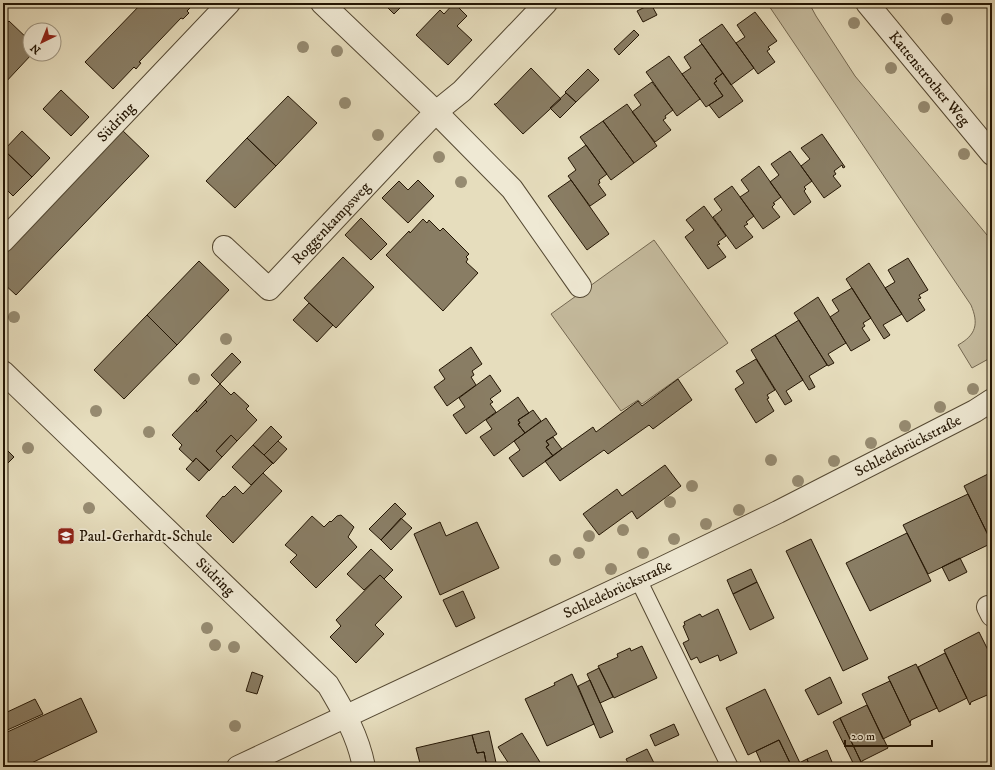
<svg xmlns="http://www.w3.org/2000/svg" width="995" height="770" viewBox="0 0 995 770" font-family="'IM FELL DW Pica',serif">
<rect width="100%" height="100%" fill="#e6ddbd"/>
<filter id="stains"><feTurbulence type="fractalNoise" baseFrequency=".005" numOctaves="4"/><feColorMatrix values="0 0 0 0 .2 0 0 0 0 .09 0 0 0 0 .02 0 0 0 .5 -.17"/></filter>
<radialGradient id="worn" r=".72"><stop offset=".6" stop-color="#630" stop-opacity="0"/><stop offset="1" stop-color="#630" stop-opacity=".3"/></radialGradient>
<!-- green -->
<path fill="#c5bb9e" stroke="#746851" d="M767 3H809L816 16 855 76 992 241V357L972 368 958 345C976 335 979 324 971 305Z
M654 240 728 343 642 404 638 400 621 411 551 314Z"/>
<!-- building -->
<path fill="#897d64" stroke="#241604" d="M142 3H195L187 11 189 13 183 19 181 18 139 62 141 63 136 69 134 67 113 89 85 62Z
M383 3H405L394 14Z
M454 3 467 16 457 26 472 40 448 65 416 35 440 10 444 14Z
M651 4 657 15 643 22 637 11Z
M755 12 777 41 768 47 770 49 767 51 775 62 758 74 736 43 745 37 737 25Z
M9 21 30 41V54H32L3 85V27Z
M722 24 754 68 731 85 699 40Z
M634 30 639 35 619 55 614 49Z
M702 44 723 73 715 79 717 81 714 83 723 96 706 107 682 74 691 68 684 57Z
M669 56 700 99 677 116 646 72Z
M531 68 561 99 523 134 494 104H496Z
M588 69 599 80 576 102 565 92Z
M723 73 743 101 719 118 709 105 723 96 714 83 717 81 715 79Z
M652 82 673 110 665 116 666 118 663 120 671 130 655 142 632 112 641 105 634 95Z
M61 90 89 117 71 136 43 109Z
M566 93 576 102 560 118 550 108Z
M288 96 317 123 276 166 247 138Z
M627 104 657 146 634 163 603 121Z
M603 121 634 163 611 180 580 137Z
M121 129 149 156 16 295 3 283V251Z
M22 131 50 158 32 177 4 150Z
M822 134 845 167 843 168 842 165 834 171 836 174 833 176 841 186 824 198 801 166 810 159 801 148Z
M247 138 276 166 235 208 206 181Z
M586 145 607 174 599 180 600 183 598 184 606 195 590 206 568 176 576 170 568 158Z
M4 150 32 177 13 196 3 186Z
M790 151 812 181 804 187 806 189 804 191 811 202 794 215 770 182 779 175 771 164Z
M759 166 781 197 773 203 775 204 772 207 780 217 763 229 740 197 749 191 741 180Z
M418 180 434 196 408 223 382 198 399 181 408 190Z
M571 180 609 234 587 250 548 196Z
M732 186 754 216 746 222 748 224 744 226 753 237 736 249 713 217 722 210 714 199Z
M704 206 726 236 718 242 720 244 717 245 726 257 708 269 685 237 694 230 686 220Z
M361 218 387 244 371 260 345 235Z
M423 219 427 223 429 220 440 231 443 228 469 254 466 257 468 259 466 262 478 273 443 311 386 255 409 231 410 233Z
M343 257 374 287 336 328 304 298Z
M908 258 928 290 919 295 921 298 918 299 925 310 907 322 885 288 895 282 888 270Z
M199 261 229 290 177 345 147 315Z
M869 263 902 314 883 325 890 335 884 339 846 279Z
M852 288 871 318 863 323 865 326 862 328 870 340 851 351 830 317 839 311 832 300Z
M818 297 846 343 828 354 834 363 828 366 794 313Z
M309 303 333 325 317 342 293 320Z
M147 315 177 345 124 399 94 370Z
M799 320 827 365 809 376 815 387 809 390 775 335Z
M775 335 803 380 786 391 792 401 785 405 751 350Z
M471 347 482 364 472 371 474 375 471 377 476 385 447 406 434 387 445 379 439 370Z
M232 353 241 362 220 384 211 375Z
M756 359 775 390 767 395 769 398 767 399 774 411 756 423 735 389 744 383 736 371Z
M490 375 501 391 490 399 493 402 490 404 496 412 466 434 453 415 465 407 459 398Z
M678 379 692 400 653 429 649 425 608 454 604 450 560 481 545 461 593 427 596 432 638 401 642 406Z
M220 384 231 395 234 392 249 406 246 409 257 420 237 441 231 435 216 451 222 457 209 471 196 458 193 462 179 449 182 445 172 435 196 410 197 412 207 402 205 400Z
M518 397 529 413 518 420 520 423 518 424 525 433 494 456 480 437 492 429 486 420Z
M205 400 207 402 197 412 196 410Z
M533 410 541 421 525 433 518 424 520 423 518 420Z
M546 418 557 434 546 441 549 445 546 447 553 456 523 477 509 458 520 450 514 441Z
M271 426 282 437 264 455 253 445Z
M231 435 237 441 222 457 216 451Z
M553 437 562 449 553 456 546 447 549 445 546 441Z
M278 441 287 449 273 464 264 455Z
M253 445 273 463 251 485 232 467Z
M3 446 14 457 3 468Z
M196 458 209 470 199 481 186 469Z
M665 465 681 486 637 519 632 511 599 535 583 514 617 489 622 496Z
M992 472V534L988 535 964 486Z
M263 473 282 491 233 543 206 516 223 496 224 497 235 486 243 494Z
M968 494 992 543 928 574 903 525Z
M395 503 406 514 381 540 369 529Z
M341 515 354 527 348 537 357 547 316 588 290 562 297 555 285 545 312 516 324 527 330 521 331 522 337 516Z
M401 518 412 528 391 550 381 540Z
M440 522 446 536 477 522 499 568 440 595 414 534Z
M907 533 931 581 870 611 846 563Z
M811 539 868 659 843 671 786 551Z
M371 549 393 570 384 579 380 575 364 590 347 574Z
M960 558 967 572 949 581 942 567Z
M751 569 757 582 733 594 727 580Z
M380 575 402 597 375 625 384 634 356 663 330 637 341 626 336 620Z
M757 582 774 618 750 630 733 594Z
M463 591 475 618 456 627 443 600Z
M718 609 737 653 720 661 718 655 700 663 697 657 691 660 683 643 689 640 683 626 685 625 684 622 700 614 702 617Z
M979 632 992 658V693L971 702 970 705 944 650Z
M642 646 657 678 614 698 598 666 618 657 617 654 630 648 631 651Z
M945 653 967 698 939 712 918 667Z
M916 664 937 708 911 720 910 723 888 677Z
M599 668 613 697 600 703 587 674Z
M252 672 263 676 257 694 246 691Z
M572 674 594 724 547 746 525 699 555 685 554 683Z
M830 677 842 703 818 715 805 690Z
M590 680 613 732 600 738 578 686Z
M890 681 911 725 883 739 862 694Z
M765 689 800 763 792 767 779 740 748 755 726 708Z
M81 698 97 732 23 767H3V734Z
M35 699 43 714 3 732V714Z
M867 705 888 748 862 761V764L840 718Z
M840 718 862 764 855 767 833 722Z
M674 724 679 735 655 746 650 735Z
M489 731 497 767H487L484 752 477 753 472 735Z
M522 733 543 767H511L498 747Z
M472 735 477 753 484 752 487 767H421L416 748Z
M779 740 792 767H763L756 751Z
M647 749 656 767H630L626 759Z
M827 750 834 767H810L807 759Z
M807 759 810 767H796L795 765Z
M695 764 697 767H688Z"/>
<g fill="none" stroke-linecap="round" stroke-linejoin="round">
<defs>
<path id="service" d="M638 579 730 767"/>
<g id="minor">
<path d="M322 3 436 112 512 189 580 286"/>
<path id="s1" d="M867 3 992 154"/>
<path id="s2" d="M3 241 229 3"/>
<path id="s3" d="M224 247 269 289 408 141 436 112 462 91 546 3"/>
<path d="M988 607 992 615"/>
<path id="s4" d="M238 767 662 568 778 512 975 411 992 400"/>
</g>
<g id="tertiary">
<path id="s5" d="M3 372 328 685C344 712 358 736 364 767"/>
</g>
</defs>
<!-- service casing -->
<use href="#service" stroke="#544832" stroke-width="18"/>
<!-- minor casing -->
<use href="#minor" stroke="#544832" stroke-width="24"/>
<!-- tertiary casing -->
<use href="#tertiary" stroke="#544832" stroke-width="24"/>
<!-- service -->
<use href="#service" stroke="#efe9d4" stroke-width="16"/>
<!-- minor -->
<use href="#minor" stroke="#efe9d4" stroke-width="22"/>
<!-- tertiary -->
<use href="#tertiary" stroke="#efe9d4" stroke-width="22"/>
</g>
<!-- trees -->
<g fill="#968b71">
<circle cx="947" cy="19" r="6"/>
<circle cx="854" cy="23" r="6"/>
<circle cx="303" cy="47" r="6"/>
<circle cx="337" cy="51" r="6"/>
<circle cx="891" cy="68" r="6"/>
<circle cx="345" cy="103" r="6"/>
<circle cx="924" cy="107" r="6"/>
<circle cx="378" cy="135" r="6"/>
<circle cx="964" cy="154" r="6"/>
<circle cx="439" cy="157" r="6"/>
<circle cx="461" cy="182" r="6"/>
<circle cx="14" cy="317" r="6"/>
<circle cx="226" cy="339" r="6"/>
<circle cx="194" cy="379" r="6"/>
<circle cx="973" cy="389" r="6"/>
<circle cx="940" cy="407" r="6"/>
<circle cx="96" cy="411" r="6"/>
<circle cx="905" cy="426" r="6"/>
<circle cx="149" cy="432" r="6"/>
<circle cx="871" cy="443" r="6"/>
<circle cx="28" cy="448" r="6"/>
<circle cx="771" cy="460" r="6"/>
<circle cx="834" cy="461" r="6"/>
<circle cx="798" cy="481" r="6"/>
<circle cx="692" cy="486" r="6"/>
<circle cx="670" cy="502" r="6"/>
<circle cx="89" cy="508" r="6"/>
<circle cx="739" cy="510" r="6"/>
<circle cx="706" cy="524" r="6"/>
<circle cx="623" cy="530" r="6"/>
<circle cx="589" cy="536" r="6"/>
<circle cx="674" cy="539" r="6"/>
<circle cx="579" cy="553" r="6"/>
<circle cx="643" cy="553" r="6"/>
<circle cx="555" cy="560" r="6"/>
<circle cx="611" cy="569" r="6"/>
<circle cx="207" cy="628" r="6"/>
<circle cx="215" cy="645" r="6"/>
<circle cx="234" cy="647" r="6"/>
<circle cx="235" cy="726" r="6"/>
</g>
<!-- icons -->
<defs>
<symbol id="school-square" viewBox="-11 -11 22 22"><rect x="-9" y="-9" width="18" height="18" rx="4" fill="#8f2418" stroke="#efe9d4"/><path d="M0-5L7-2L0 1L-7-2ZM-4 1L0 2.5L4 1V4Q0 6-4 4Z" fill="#fff"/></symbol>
</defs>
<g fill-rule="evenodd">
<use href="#school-square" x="56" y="526" width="20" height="20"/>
</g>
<g text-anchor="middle" stroke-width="3" stroke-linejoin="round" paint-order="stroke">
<!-- street labels -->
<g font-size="15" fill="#241604" stroke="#efe9d4">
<text dy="5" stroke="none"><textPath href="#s1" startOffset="98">Kattenstrother Weg</textPath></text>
<text dy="5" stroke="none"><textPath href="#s2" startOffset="164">Südring</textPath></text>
<text dy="5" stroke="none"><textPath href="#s3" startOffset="152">Roggenkampsweg</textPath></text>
<text dy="5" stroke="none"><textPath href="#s4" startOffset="743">Schledebrückstraße</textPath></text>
<text dy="5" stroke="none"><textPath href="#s5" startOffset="295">Südring</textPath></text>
<text dy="5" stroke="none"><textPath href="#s4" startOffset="419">Schledebrückstraße</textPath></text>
</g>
<!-- poi labels -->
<g font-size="15" fill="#241604" stroke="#efe9d4" text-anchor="start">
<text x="79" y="541">Paul-Gerhardt-Schule</text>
</g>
</g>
<!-- margin -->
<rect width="995" height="770" fill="none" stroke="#e6ddbd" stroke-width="16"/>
<rect x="4" y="4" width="987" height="762" fill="none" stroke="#241604" stroke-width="2"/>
<rect x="8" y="8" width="979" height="754" fill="none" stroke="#241604"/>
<!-- north arrow -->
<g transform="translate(42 42) rotate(223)"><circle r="19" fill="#efe9d4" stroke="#9e9581"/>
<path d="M0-3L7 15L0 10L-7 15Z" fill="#8f2418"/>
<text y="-6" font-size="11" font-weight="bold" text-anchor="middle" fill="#241604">N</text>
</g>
<!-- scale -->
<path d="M845 740v6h87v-6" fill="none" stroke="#241604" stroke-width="2"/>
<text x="851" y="740" font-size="12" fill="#241604" stroke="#efe9d4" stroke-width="3" paint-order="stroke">20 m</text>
<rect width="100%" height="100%" filter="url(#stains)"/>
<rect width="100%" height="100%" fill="url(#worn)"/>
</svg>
